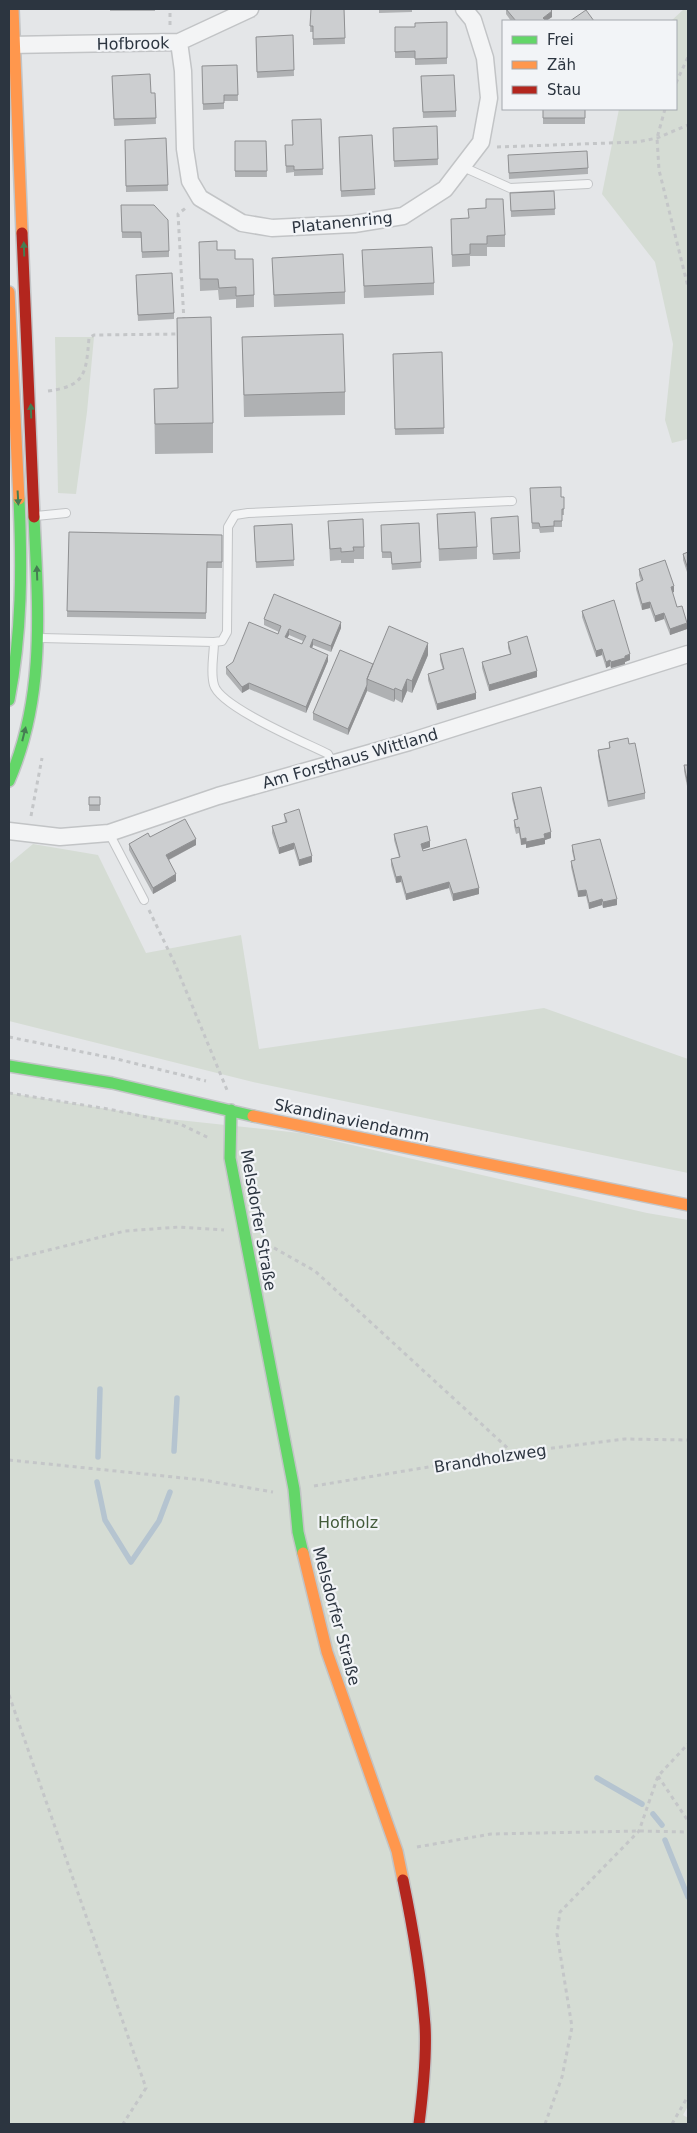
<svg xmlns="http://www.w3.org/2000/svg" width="697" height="2133" viewBox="0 0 697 2133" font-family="'DejaVu Sans',sans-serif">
<rect width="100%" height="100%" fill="#e4e6e8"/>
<!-- green -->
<path fill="#d5dcd4" d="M684 9H688V439L672 443 665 420 673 344 655 262 602 194 619 109H676V21H671Z
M55 337H94L87 412 76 494 58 493Z
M33 844 98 855 146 953 241 935 259 1049 544 1008 688 1059V1173L253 1082 9 1021V864Z
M9 1093 169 1119 300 1133 647 1213 688 1220V2106L683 2115 688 2118V2124H9Z"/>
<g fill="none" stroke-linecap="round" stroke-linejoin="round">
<!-- stream -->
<path stroke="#b5c4d0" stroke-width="5.5" d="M174 1451 177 1398
M98 1457 100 1389
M97 1482 105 1520 131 1562 159 1521 170 1492
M597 1778 642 1804
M653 1814 662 1825
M665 1840 688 1897"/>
<defs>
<path id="lane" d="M463 167 510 188 588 184
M36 516 66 513
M41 638 214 642 222 641 227 632 228 527 235 515 248 513 512 501
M214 642C214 655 210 672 214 685 220 707 306 743 328 754L332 765
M109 833 144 900"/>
<path id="street" d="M179 42 183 71 185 149 190 181 200 198 242 223 272 228 354 224 403 216 445 189 481 142 489 98 485 58 473 20 464 9
M9 45 179 42 250 9
M9 831 60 837 109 833 218 796 409 742 688 654"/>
<path id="fast" d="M9 700C22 633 22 567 19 499
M9 781C46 696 38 607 34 517
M9 1066 112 1083 253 1116
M231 1110 230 1158 294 1489 298 1532 303 1553"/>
<path id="slow" d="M13 9 22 233
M9 292 19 499
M253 1116 688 1205
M303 1553 327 1652 397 1851 403 1880"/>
<path id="jam" d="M22 233 34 517
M403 1880C413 1928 421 1976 425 2025 427 2057 423 2092 419 2124"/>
</defs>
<!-- lane casing -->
<use href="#lane" stroke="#c2c4c6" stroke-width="10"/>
<!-- street casing -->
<use href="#street" stroke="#c2c4c6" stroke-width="19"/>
<!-- fast casing -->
<use href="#fast" stroke="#c2c4c6" stroke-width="14"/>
<!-- slow casing -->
<use href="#slow" stroke="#c2c4c6" stroke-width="14"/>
<!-- jam casing -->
<use href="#jam" stroke="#c2c4c6" stroke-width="14"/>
<!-- path -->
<path stroke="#c4c6c8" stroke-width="3" stroke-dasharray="4 4" stroke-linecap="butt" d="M170 25V9
M676 83 688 57
M665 109 657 138 659 170 688 287
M497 147 637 142 657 138 688 125
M184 321 178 214 187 207
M48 391C86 386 86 373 89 338L94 335 181 334
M31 816 42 758
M149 910 175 964 227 1090
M9 1037 117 1059 206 1081
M9 1093 108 1109 180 1124 209 1138
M267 1244 315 1271 513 1453
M9 1260 125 1231 179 1227 224 1230
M9 1460 203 1480 273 1492
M314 1486 513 1453 625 1439 688 1440
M9 1695 146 2088 123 2124
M658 1776 688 1821
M417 1847 491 1834 639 1831 688 1832
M545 2124 562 2077 572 2027 557 1934 560 1912 639 1831 658 1776 688 1744
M672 2124 688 2096"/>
<!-- lane -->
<use href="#lane" stroke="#f3f4f5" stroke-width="8"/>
<!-- street -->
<use href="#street" stroke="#f3f4f5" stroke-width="16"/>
<!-- fast -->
<use href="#fast" stroke="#63d668" stroke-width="11"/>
<!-- slow -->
<use href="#slow" stroke="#ff974d" stroke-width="11"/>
<!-- jam -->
<use href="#jam" stroke="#b3261e" stroke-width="11"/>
</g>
<!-- wall -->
<path fill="#afb1b3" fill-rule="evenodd" d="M110 9H155V11H110Z
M311 9H344L345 44 313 45V32H310Z
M379 9H412V12L379 13Z
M506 9 552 17 546 21H511L506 14Z
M447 22V64L415 65V58H395V27H415Z
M293 35 294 76 257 78 256 37Z
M237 65 238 101H224V109L203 110 202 66Z
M112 76 151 93H155L156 124 114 126Z
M421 76 456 111V117L423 118Z
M543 109H585V124H543Z
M321 119 323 175 294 176V172L286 173 285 145H293Z
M437 126 438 165 394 167 393 128Z
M372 135 375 195 341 197 339 137Z
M166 138 168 191 126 192 125 140Z
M235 141H266L267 177H235Z
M508 155 588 168V174L509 179Z
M554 191 555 215 511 217 510 193Z
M121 205 169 251V257L142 258 141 238H122Z
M451 219 505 235V247H487V256H470V266L452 267Z
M217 250 235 259 254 295V307L236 308V299L219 300 218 290 200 291 199 254Z
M362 250 434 283V295L364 298Z
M272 258 345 292V304L274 307Z
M136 281 174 313V319L138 321Z
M177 318 213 423V453L155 454 154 389 178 388Z
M242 337 345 392V415L244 417Z
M442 352 444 434 395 435 393 354Z
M530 488 561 497H564V515H562V527H554V532L540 533 539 529H532Z
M437 514 477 547V559L439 561Z
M491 518 520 552V559L493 560Z
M328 521 364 547V559H354V563H341V560L330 561Z
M419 523 421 568 392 570 391 558H382L381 525Z
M292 524 294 566 256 568 254 526Z
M69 532 222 535V568H207L206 619 67 617Z
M688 552V575L683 560V554Z
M639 569 674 592H672L677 607 687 629 670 635 664 619 655 622 650 608 642 610 636 589V583L641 581 639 575Z
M582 611 630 660 625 662V664L611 668 610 666 606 668 602 655 596 657 582 617Z
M264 619 341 628 331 652 313 645 312 648 328 661 306 713 249 689 242 693 226 674V667L278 634 279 632 264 625ZM289 635 303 641 302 644 287 638Z
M508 642 537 677 489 691 482 668V662L510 654 508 648Z
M440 654 476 699 437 710 428 680V674L443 670 440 660Z
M428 655 412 693 407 691 402 703 395 699 394 702 367 691 348 735 313 720V713L373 664Z
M609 742 629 744 645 793V799L608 807 598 756V750L609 748Z
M684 765H688V791L684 771Z
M512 793 551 838 545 840V844L526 848V844L521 845 519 833 516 834 514 826V820L517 819 512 799Z
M89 797H100V811H89Z
M284 814 312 862 299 866 294 849 279 854 272 833V826L285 822Z
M394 834 430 847 423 849V851L479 894 453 901 449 888 406 900 401 882 396 883 391 865V859L399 857 394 840Z
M150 837 196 845 169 860 176 881 153 894 129 850V844Z
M572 845 617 905 603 908 602 905 589 909 586 896 578 897 571 867V861L574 860 572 851Z"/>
<!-- shaded-wall -->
<path fill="#8f9092" d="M552 11V17L546 21 543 18Z
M674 586V592L671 593V587Z
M650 602V608L642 610V604Z
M664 613V619L655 622V616Z
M341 622V628L331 652V646Z
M687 623V629L670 635V629Z
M289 629V635L285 643V637Z
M313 639V645L310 654V647Z
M428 643V655L412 693V681Z
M602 649V655L596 657V651Z
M630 654V660L625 662V664L611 668V662Z
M328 655V661L306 713V707Z
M610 660V666L606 668V662Z
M537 671V677L489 691V685Z
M407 679V691L402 703V691Z
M249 683V689L242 693V687Z
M367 685V691L348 735V729Z
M395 688V699L394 702V690Z
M476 693V699L437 710V704Z
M551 832V838L545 840V844L526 848V842L544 834Z
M526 838V844L521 845V839Z
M196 839V845L166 861V855Z
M430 841V847L421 850V844Z
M294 843V849L279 854V848Z
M312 856V862L299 866V860Z
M176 874V881L153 894V888Z
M401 876V882L396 883V877Z
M449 882V888L406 900V894Z
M479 888V894L453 901V894Z
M586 890V896L578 897V891Z
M602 899V905L589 909V903Z
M617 899V905L603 908V902Z"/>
<!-- building -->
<path fill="#ccced0" stroke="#8f9092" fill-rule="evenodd" d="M311 9H344L345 38 313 39V26H310Z
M506 9H550L552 11 543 18 546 21H516Z
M586 10 594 21H570Z
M447 22V58L415 59V51L395 52V27H415V23Z
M293 35 294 70 257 72 256 37Z
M237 65 238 95H224V103L203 104 202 66Z
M150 74 151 93H155L156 118 114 119 112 76Z
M454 75 456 111 423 112 421 76Z
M543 109H585V118H543Z
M321 119 323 169 294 170V166H286L285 145H293L292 120Z
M437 126 438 159 394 161 393 128Z
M372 135 375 189 341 191 339 137Z
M166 138 168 185 126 186 125 140Z
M235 141H266L267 171H235Z
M587 151 588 168 509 173 508 155Z
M554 191 555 209 511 211 510 193Z
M486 199H503L505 235 487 236V244H470V254L452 255 451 219 469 218 468 209 486 208Z
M121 205H154L168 220 169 251 142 252 141 232H122Z
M217 241V250H235V259H253L254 295 236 296V287L219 288 218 279H200L199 242Z
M432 247 434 283 364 286 362 250Z
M343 254 345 292 274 295 272 258Z
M172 273 174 313 138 315 136 275Z
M211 317 213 423 155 424 154 389 178 388 177 318Z
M343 334 345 392 244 395 242 337Z
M442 352 444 428 395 429 393 354Z
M561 487V497H564V509H562V521H554V526L540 527 539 523H532L530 488Z
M475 512 477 547 439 549 437 514Z
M518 516 520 552 493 554 491 518Z
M363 519 364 547H353L354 551 341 552V548L330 549 328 521Z
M419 523 421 562 392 564 391 552H382L381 525Z
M292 524 294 560 256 562 254 526Z
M69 532 222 535V562H207L206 613 67 611Z
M688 552V569L683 554Z
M665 560 674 586 671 587 677 607 682 606 687 623 670 629 664 613 655 616 650 602 642 604 636 583 643 580 639 569Z
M274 594 341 622 331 646 313 639 310 647 328 655 306 707 249 683 242 687 226 667 233 662 249 622 278 634 281 626 264 619ZM289 629 306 636 302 644 285 637Z
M614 600 630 654 625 656V658L611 662 610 660 606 662 602 649 596 651 582 611Z
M389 626 428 643 412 681 407 679 402 691 395 688 394 690 367 679Z
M527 636 537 671 489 685 482 662 511 654 508 642Z
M463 648 476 693 437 704 428 674 444 669 440 654Z
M340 650 373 664 367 679V685L348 729 313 713Z
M628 738 629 744 635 743 645 793 608 801 598 750 610 748 609 742Z
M684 765H688V785Z
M541 787 551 832 544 834 545 838 526 842V838L521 839 519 827 516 828 514 820 518 819 512 793Z
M89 797H100V805H89Z
M299 809 312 856 299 860 294 843 279 848 272 826 287 822 284 814Z
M185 819 196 839 166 855 176 874 153 888 129 844 148 833 150 837Z
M427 826 430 841 421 844 423 851 466 839 479 888 453 894 449 882 406 894 401 876 396 877 391 859 400 857 394 834Z
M600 839 617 899 603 902 602 899 589 903 586 890 578 891 571 861 575 860 572 845Z"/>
<!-- one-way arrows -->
<defs><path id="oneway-solid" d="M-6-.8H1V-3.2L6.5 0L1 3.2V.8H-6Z" transform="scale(1.25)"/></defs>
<g fill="#457d52">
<use href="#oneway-solid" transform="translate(24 249) rotate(-92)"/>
<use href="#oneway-solid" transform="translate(31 411) rotate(-92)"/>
<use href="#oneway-solid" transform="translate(18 498) rotate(87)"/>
<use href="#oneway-solid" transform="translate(37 573) rotate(-92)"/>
<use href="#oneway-solid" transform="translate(24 734) rotate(-76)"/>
</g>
<g text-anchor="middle" stroke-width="4.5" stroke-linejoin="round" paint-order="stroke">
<!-- street labels -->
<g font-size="16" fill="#2c3540" stroke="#f2f4f7">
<text transform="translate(133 43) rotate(-1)" y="6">Hofbrook</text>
<text transform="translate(342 222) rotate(-6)" y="6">Platanenring</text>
<text transform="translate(350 758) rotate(-16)" y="6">Am Forsthaus Wittland</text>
<text transform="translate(352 1120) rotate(12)" y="6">Skandinaviendamm</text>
<text transform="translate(259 1220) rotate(80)" y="6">Melsdorfer Straße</text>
<text transform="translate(490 1458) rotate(-9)" y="6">Brandholzweg</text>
<text transform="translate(337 1616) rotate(75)" y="6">Melsdorfer Straße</text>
</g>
<!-- park labels -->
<g font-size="16" fill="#435b3a" stroke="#f2f4f7">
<text x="348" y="1528">Hofholz</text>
</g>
</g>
<!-- border -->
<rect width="697" height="2133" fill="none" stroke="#2c3540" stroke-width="20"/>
<!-- legend -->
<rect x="502" y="20" width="175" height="90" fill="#f2f4f7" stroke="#a3a8ae"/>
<rect x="512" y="36" width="25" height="8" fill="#63d668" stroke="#a3a8ae"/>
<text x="547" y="45" font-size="15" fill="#2c3540">Frei</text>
<rect x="512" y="61" width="25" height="8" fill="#ff974d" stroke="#a3a8ae"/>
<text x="547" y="70" font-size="15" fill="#2c3540">Zäh</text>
<rect x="512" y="86" width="25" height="8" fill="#b3261e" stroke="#a3a8ae"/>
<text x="547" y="95" font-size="15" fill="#2c3540">Stau</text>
</svg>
